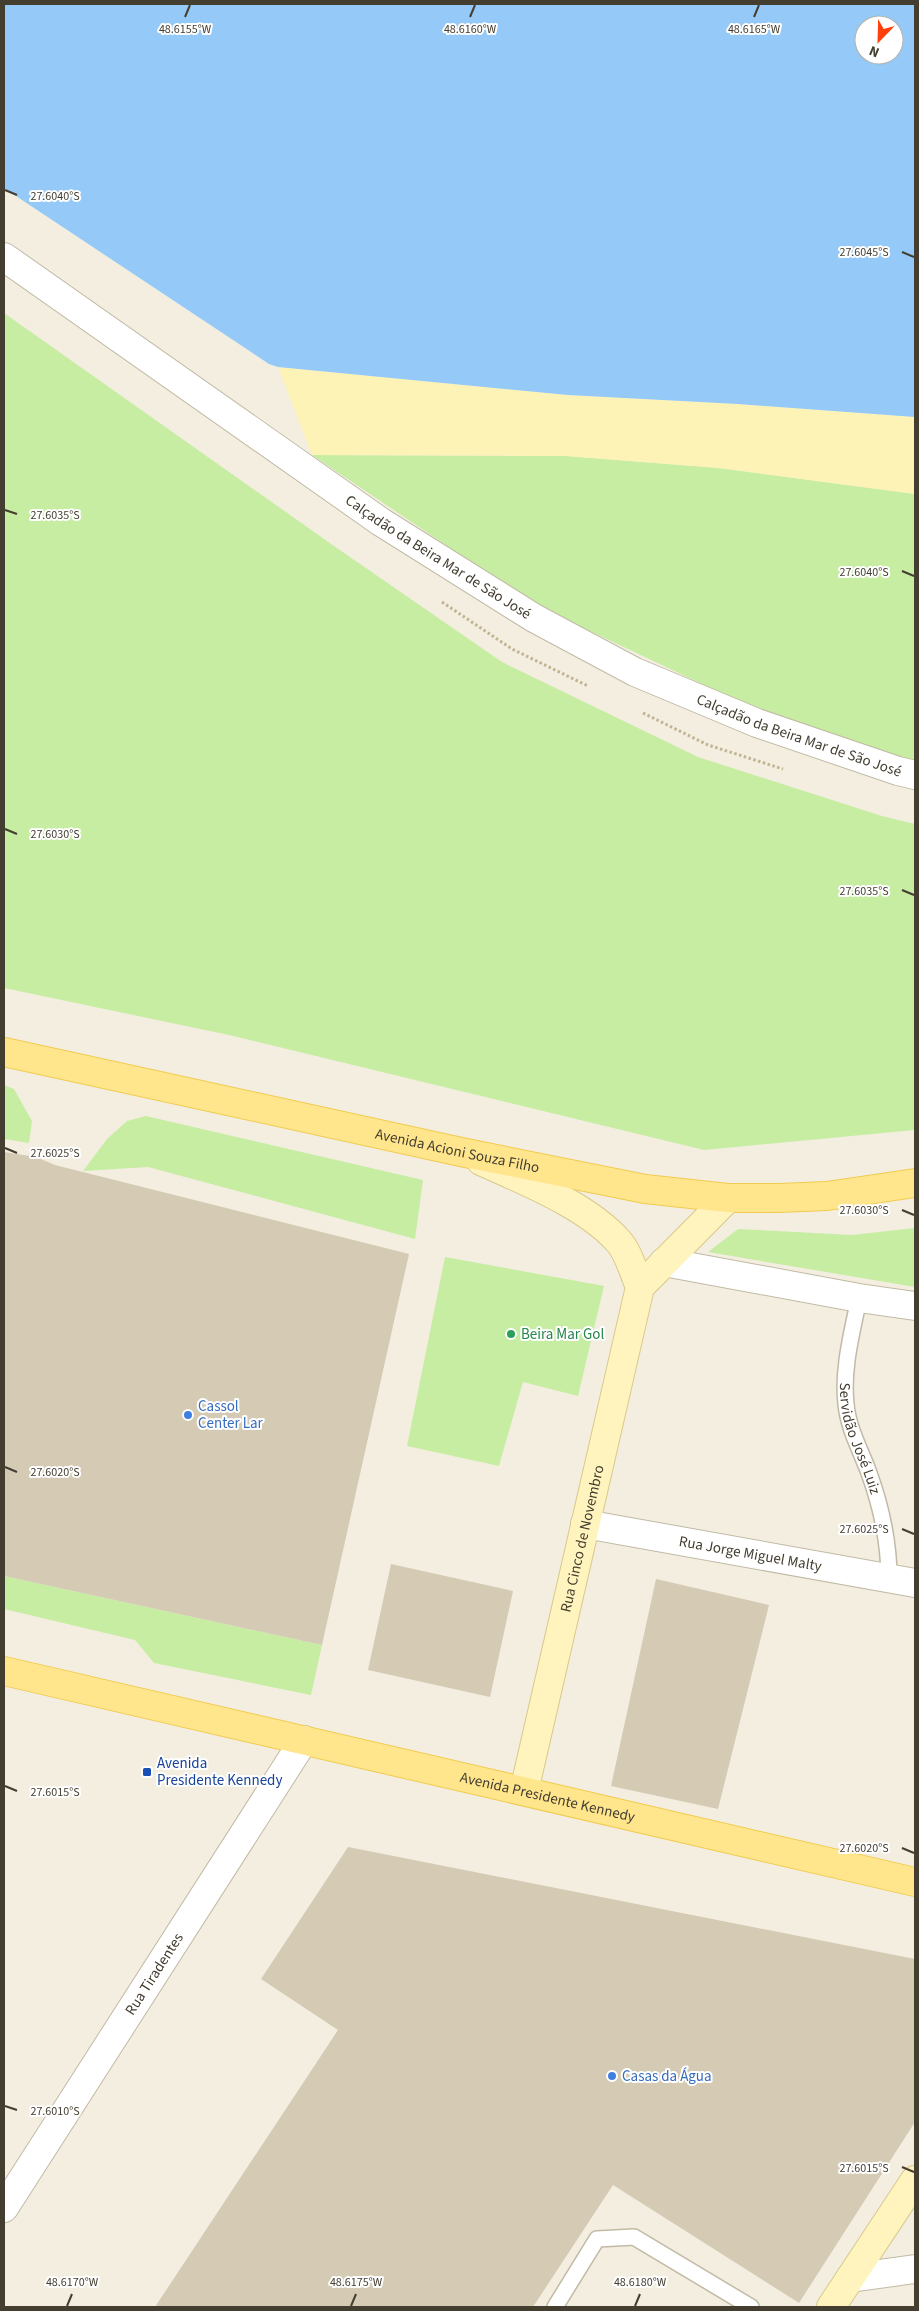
<svg xmlns="http://www.w3.org/2000/svg" width="919" height="2311" viewBox="0 0 919 2311" font-family="'Source Sans 3',sans-serif">
<rect width="100%" height="100%" fill="#f3eee0"/>
<!-- green -->
<path fill="#c7eda3" d="M4 313 334 546 502 662 698 757 882 816 915 824V1130L704 1150 229 1035 4 988Z
M312 455 566 456 719 468 915 494V762L899 758 757 710 535 605Z
M4 1085 14 1089 32 1121 29 1143 4 1139Z
M146 1116 423 1180 415 1239 148 1167 83 1171 107 1139 127 1121Z
M915 1228V1287L708 1252 738 1229 852 1235Z
M445 1257 604 1286 578 1396 523 1382 499 1466 407 1446Z
M4 1576 322 1645 311 1695 154 1663 135 1640 4 1609Z"/>
<!-- sand -->
<path fill="#fdf3b6" d="M278 367 568 395 738 404 915 417V494L719 468 566 456 312 455Z"/>
<!-- water -->
<path fill="#94c9f8" fill-rule="evenodd" d="M4 4H915V417L738 404 568 395 278 367 269 364 4 188ZM864 25H894V55H864Z"/>
<!-- building -->
<path fill="#d5cbb5" d="M4 1152 36 1157 55 1165 409 1254 322 1645 4 1576Z
M391 1564 513 1591 490 1697 368 1670Z
M656 1579 769 1605 718 1809 611 1786Z
M348 1847 915 1959V2122L799 2303 613 2185 533 2307H155L338 2030 261 1979Z"/>
<g fill="none" stroke-linecap="round" stroke-linejoin="round">
<defs>
<g id="lane">
<path id="s1" d="M859 1298C852 1333 842 1369 846 1404 848 1428 861 1451 869 1473 881 1506 889 1543 889 1579"/>
<path d="M555 2307 597 2239 634 2237 751 2307"/>
</g>
<g id="street">
<path id="s2" d="M4 257 381 522 534 618 635 672 757 723 898 771 915 775"/>
<path d="M664 1262 859 1298 915 1306"/>
<path id="s3" d="M585 1524 915 1583"/>
<path id="s4" d="M4 2208 304 1740"/>
<path d="M850 2278 915 2269"/>
</g>
<g id="secondary">
<path d="M481 1161C525 1181 588 1206 619 1242 629 1253 634 1274 640 1287"/>
<path id="s5" d="M524 1791 640 1287 728 1198"/>
<path d="M831 2307 915 2180"/>
</g>
<g id="primary">
<path id="s6" d="M4 1052 461 1152 645 1189 728 1198H779L827 1196 915 1183"/>
<path id="s7" d="M4 1671 915 1882"/>
</g>
</defs>
<!-- lane casing -->
<use href="#lane" stroke="#c1baa5" stroke-width="18"/>
<!-- street casing -->
<use href="#street" stroke="#c1baa5" stroke-width="30"/>
<!-- secondary casing -->
<use href="#secondary" stroke="#d8c98a" stroke-width="30"/>
<!-- primary casing -->
<use href="#primary" stroke="#f1cb50" stroke-width="30"/>
<!-- path -->
<path stroke="#c2b492" stroke-width="3" stroke-dasharray="2.5 2.5" stroke-linecap="butt" d="M442 602 512 649 588 686
M643 713 708 745 783 769"/>
<!-- lane -->
<use href="#lane" stroke="#fff" stroke-width="15"/>
<!-- street -->
<use href="#street" stroke="#fff" stroke-width="28"/>
<!-- secondary -->
<use href="#secondary" stroke="#fff4be" stroke-width="28"/>
<!-- primary -->
<use href="#primary" stroke="#ffe68d" stroke-width="28"/>
</g>
<!-- ticks -->
<path fill="none" stroke="#443e31" stroke-width="2" d="M185 17 190 5M470 17 475 5M754 17 759 5M5 190 17 195M902 252 914 257M5 510 17 514M902 571 914 576M5 829 17 834M902 890 914 895M5 1148 17 1153M902 1210 914 1215M5 1467 17 1472M902 1529 914 1534M5 1786 17 1791M902 1848 914 1853M5 2106 17 2110M902 2167 914 2172M67 2306 72 2294M351 2306 356 2294M635 2306 640 2294"/>
<!-- markers -->
<circle fill="#2e9e5b" stroke="#fff" stroke-width="2" cx="511" cy="1334" r="5"/>
<g fill="#3f7fe0" stroke="#fff" stroke-width="2">
<circle cx="188" cy="1415" r="5"/>
<circle cx="612" cy="2076" r="5"/>
</g>
<rect fill="#1a4fb4" stroke="#fff" stroke-width="2" x="142" y="1767" width="10" height="10" rx="2.5"/>
<g text-anchor="middle" stroke-width="4" stroke-linejoin="round" paint-order="stroke">
<!-- street labels -->
<g font-size="15" fill="#443e31" stroke="#fff">
<text dy="5" stroke="none"><textPath href="#s2" startOffset="528">Calçadão da Beira Mar de São José</textPath></text>
<text dy="5" stroke="none"><textPath href="#s2" startOffset="932">Calçadão da Beira Mar de São José</textPath></text>
<text dy="5" stroke="none"><textPath href="#s6" startOffset="464">Avenida Acioni Souza Filho</textPath></text>
<text dy="5" stroke="none"><textPath href="#s1" startOffset="144">Servidão José Luiz</textPath></text>
<text dy="5" stroke="none"><textPath href="#s5" startOffset="259">Rua Cinco de Novembro</textPath></text>
<text dy="5" stroke="none"><textPath href="#s3" startOffset="168">Rua Jorge Miguel Malty</textPath></text>
<text dy="5" stroke="none"><textPath href="#s7" startOffset="558">Avenida Presidente Kennedy</textPath></text>
<text dy="5" stroke="none"><textPath href="#s4" startOffset="278">Rua Tiradentes</textPath></text>
</g>
<!-- leisure labels -->
<g font-size="15" fill="#27864d" stroke="#fff" text-anchor="start">
<text x="521" y="1339">Beira Mar Gol</text>
</g>
<!-- shop labels -->
<g font-size="15" fill="#366cbe" stroke="#fff" text-anchor="start">
<text x="198" y="1411">Cassol<tspan x="198" dy="17">Center Lar</tspan></text>
<text x="622" y="2081">Casas da Água</text>
</g>
<!-- transit labels -->
<g font-size="15" fill="#164399" stroke="#fff" text-anchor="start">
<text x="157" y="1768">Avenida<tspan x="157" dy="17">Presidente Kennedy</tspan></text>
</g>
</g>
<g font-size="12" text-anchor="middle" fill="#443e31" stroke="#fff" stroke-width="4" stroke-linejoin="round" paint-order="stroke">
<text x="470" y="33">48.6160°W</text>
<text x="185" y="33">48.6155°W</text>
<text x="754" y="33">48.6165°W</text>
<text x="55" y="200">27.6040°S</text>
<text x="864" y="256">27.6045°S</text>
<text x="55" y="519">27.6035°S</text>
<text x="864" y="576">27.6040°S</text>
<text x="55" y="838">27.6030°S</text>
<text x="864" y="895">27.6035°S</text>
<text x="55" y="1157">27.6025°S</text>
<text x="864" y="1214">27.6030°S</text>
<text x="55" y="1476">27.6020°S</text>
<text x="864" y="1533">27.6025°S</text>
<text x="55" y="1796">27.6015°S</text>
<text x="864" y="1852">27.6020°S</text>
<text x="55" y="2115">27.6010°S</text>
<text x="864" y="2172">27.6015°S</text>
<text x="72" y="2286">48.6170°W</text>
<text x="356" y="2286">48.6175°W</text>
<text x="640" y="2286">48.6180°W</text>
</g>
<!-- border -->
<rect width="919" height="2311" fill="none" stroke="#443e31" stroke-width="10"/>
<!-- north arrow -->
<g transform="translate(879 40) rotate(203)"><circle r="24" fill="#ffffff" stroke="#b4b2ad"/>
<path d="M0-4L9 19L0 12L-9 19Z" fill="#ff400b"/>
<text y="-8" font-size="14" font-weight="bold" text-anchor="middle" fill="#443e31">N</text>
</g>
</svg>
